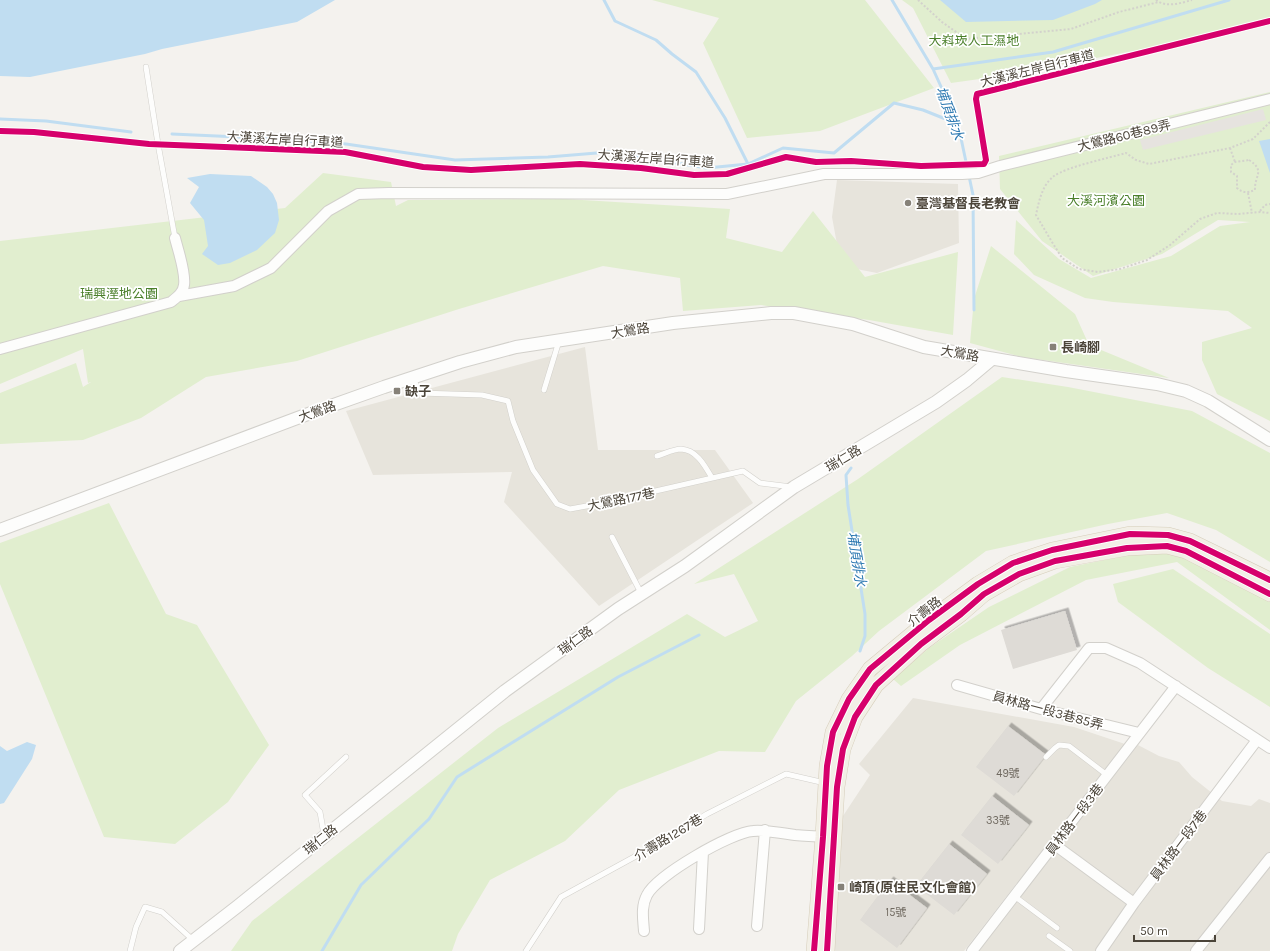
<svg xmlns="http://www.w3.org/2000/svg" width="1270" height="951" viewBox="0 0 1270 951" font-family="Karla,'Noto Sans TC',sans-serif">
<defs>
<filter id="shadow"><feDropShadow dx="3.5" dy="-3.5" stdDeviation="0" flood-color="#0004"/></filter>
</defs>
<rect width="100%" height="100%" fill="#f4f2ee"/>
<!-- residential -->
<path fill="#e7e4dc" d="M837 180 958 184 959 243 877 273 841 266 832 217Z
M585 347 598 450H715L753 503 599 606 504 502 512 472 373 475 346 411Z
M913 698 1074 727 1125 744 964 951H834L841 819 870 775 859 764Z
M1138 745 1159 756 1179 762 1192 777 1222 801 1251 806 1259 799 1270 803V951H977Z"/>
<!-- green -->
<path fill="#e1eecf" d="M652 0H865L934 88 820 131 747 138 703 43 719 18Z
M902 0H1270V25L1001 76 951 83 913 8Z
M1270 92V421L1217 394 1202 360V342L1252 328 1228 311 1113 302 1085 298 1034 275 1014 254 1016 220 1059 259 1091 278 1171 256 1220 226 1250 222 1218 220 1162 254 1093 276 1042 241 1000 189 999 156Z
M323 173 391 182 396 206 408 200 566 199 730 209 726 238 782 252 813 211 865 277 958 252 953 335 869 320 761 305 683 311 680 278 603 266 459 309 297 361 206 377 141 418 83 440 0 444V393L76 363 83 387 91 382 88 383 83 349 0 384V241L285 208Z
M991 246 1075 314 1089 345 1169 378 1022 357 970 343 974 299Z
M1002 377 1068 387 1192 411 1270 453V562L1216 530 1167 513 1108 524 986 551 879 631 852 656 796 701 765 752 719 751 619 790 565 841 490 880 458 934 452 951H231L252 921 498 728 687 614 725 637 758 621 734 574 694 584 858 479Z
M109 503 166 614 197 625 269 745 228 802 175 844 104 837 0 584V543Z
M1159 549 1176 550 1270 600V630L1177 562 1086 580 960 645 901 686 893 679 929 648 989 607 1070 567Z
M1173 569 1270 634V707L1208 668 1118 602 1113 584Z"/>
<!-- parking -->
<path fill="#e6e3df" d="M1263 109 1266 120 1143 150 1140 140Z"/>
<!-- water -->
<path fill="#c0ddf1" d="M0 0H335L297 22 162 49 145 54 30 77 0 76Z
M940 0H1102L1095 4 1053 20 966 22Z
M1270 139V173L1259 141Z
M210 174 251 176 267 187 273 194 277 203 279 220 275 233 257 250 230 263 218 265 202 254 208 246 204 220 190 203 199 187 187 178Z
M27 742 36 745 32 759 4 803 0 804V746L7 751Z"/>
<g fill="none" stroke-linecap="round" stroke-linejoin="round">
<!-- stream -->
<path stroke="#c0ddf1" stroke-width="3" d="M604 0 615 21 656 40 672 54 696 72 725 118 748 164
M892 0 933 69 958 124 973 195 974 310
M933 69 1053 52 1229 0
M0 119 46 121 131 132
M172 134 282 139 346 144 455 160 548 157 609 152 707 168 748 164 783 148 834 153 894 103 923 110 958 124
M851 468 846 475 848 505 865 614V636L860 651
M322 951 361 885 429 819 457 777 618 677 699 635"/>
</g>
<!-- building -->
<path fill="#dedbd6" filter="url(#shadow)" d="M1065 611 1077 650 1013 669 1001 630Z
M1008 726 1046 755 1014 796 976 767Z
M992 796 1029 825 998 864 961 835Z
M949 844 987 874 954 915 916 886Z
M890 880 927 908 897 948 860 920Z"/>
<g fill="none" stroke-linecap="round" stroke-linejoin="round">
<defs>
<path id="service" d="M146 67 158 144 175 238
M413 378 420 393 482 395 508 401 513 421 533 470 557 504 570 509 603 503 743 471 760 483 792 487
M544 390 559 341
M657 456C664 454 674 449 681 449 697 450 705 466 712 478
M612 537 641 593
M1046 757 1055 748 1059 745 1069 746 1107 775
M324 835 320 812 305 795 346 757
M1014 896 1057 928
M1049 936 1070 951
M130 951 136 927 145 907 162 912 193 940
M526 951 561 897 647 850 707 814 786 774 825 783"/>
<path id="minor" d="M179 296 234 286 271 268 328 211 358 194 389 193 727 194 824 174H962L978 173 1000 166 1270 99
M0 349 171 302C177 297 183 293 184 285 186 273 178 250 175 238
M957 685 1041 709 1139 733
M1041 709 1089 648H1106L1140 663 1270 748
M1055 845 1134 903
M757 926 765 830
M699 929 703 852
M644 931C643 918 641 906 647 895 657 875 732 832 753 831 767 830 781 833 795 835 805 836 814 836 823 837
M972 951 1176 686
M1101 951 1134 903 1257 740
M1196 951 1270 858"/>
<path id="tertiary" d="M0 530 308 414 384 387 460 362 516 347 673 323 771 313H794L853 324 924 347 1066 371 1157 384 1186 391 1208 401 1270 440
M180 951 238 906 505 691 618 609 685 566 794 487 936 402 967 380 992 359"/>
<path id="primary" d="M814 951 823 837 827 766 833 732 849 699 870 669 929 620 978 584 1013 563 1052 550 1130 534 1168 535 1190 541 1270 580
M827 951 837 787 843 749 855 717 876 685 921 644 961 614 984 594 1019 574 1055 561 1127 548 1167 546 1186 551 1270 594"/>
</defs>
<!-- service casing -->
<use href="#service" stroke="#d2d0cb" stroke-width="6"/>
<!-- minor casing -->
<use href="#minor" stroke="#d2d0cb" stroke-width="12"/>
<!-- tertiary casing -->
<use href="#tertiary" stroke="#d2d0cb" stroke-width="14"/>
<!-- primary casing -->
<use href="#primary" stroke="#d6cebb" stroke-width="16"/>
<!-- path -->
<path stroke="#d3d2cc" stroke-width="2" stroke-dasharray="2 2" stroke-linecap="butt" d="M918 0 942 22 966 39 1071 29 1119 12 1159 2
M1156 0C1166 8 1181 3 1192 0
M1270 122 1253 139 1230 148 1149 164 1136 160 1126 153C1109 158 1066 167 1054 176 1042 185 1039 201 1036 215L1052 242 1062 258 1079 269 1098 272 1120 269 1147 260 1170 245 1200 219 1217 213 1238 214 1260 212 1270 213
M1230 148 1235 162
M1249 160C1266 171 1254 176 1255 190 1247 193 1243 193 1237 188V176L1231 172V165L1235 162Z
M1248 193 1252 213
M1260 211 1265 205 1270 204"/>
<!-- service -->
<use href="#service" stroke="#fdfdfc" stroke-width="5"/>
<!-- minor -->
<use href="#minor" stroke="#fdfdfc" stroke-width="10"/>
<!-- tertiary -->
<use href="#tertiary" stroke="#fdfdfc" stroke-width="12"/>
<!-- primary -->
<use href="#primary" stroke="#f2efe6" stroke-width="15"/>
<defs>
<path id="cycleway" d="M0 131 34 132 149 144 345 152 423 167 471 170 580 164 641 168 694 175 727 174 786 157 816 162 851 161 921 166 984 164 986 160 976 99 977 94 1270 21
M814 951 823 837 827 766 833 732 849 699 870 669 929 620 978 584 1013 563 1052 550 1130 534 1168 535 1190 541 1270 580
M827 951 837 787 843 749 855 717 876 685 921 644 961 614 984 594 1019 574 1055 561 1127 548 1167 546 1186 551 1270 594"/>
</defs>
<!-- cycleway casing -->
<use href="#cycleway" stroke="#fff" stroke-width="8"/>
<!-- cycleway -->
<use href="#cycleway" stroke="#d6006c" stroke-width="6"/>
</g>
<!-- markers -->
<g fill="#868178" stroke="#fff" stroke-width="1.5">
<circle cx="908" cy="203" r="4"/>
<rect x="1049" y="343" width="8" height="8" rx="2"/>
<rect x="393" y="387" width="8" height="8" rx="2"/>
<rect x="837" y="883" width="8" height="8" rx="2"/>
</g>
<g text-anchor="middle" stroke-width="3.5" stroke-linejoin="round" paint-order="stroke">
<!-- number labels -->
<g font-size="11" fill="#706a61">
<text x="1008" y="777">49號</text>
<text x="998" y="824">33號</text>
<text x="896" y="916">15號</text>
</g>
<!-- park labels -->
<g font-size="13" fill="#4a7f2a" stroke="#fff">
<text x="974" y="45">大嵙崁人工濕地</text>
<text x="1106" y="205">大溪河濱公園</text>
<text x="119" y="298">瑞興溼地公園</text>
</g>
<!-- street labels -->
<g font-size="13" fill="#4b4439" stroke="#fff">
<text transform="translate(1037 68) rotate(-14)" y="5">大漢溪左岸自行車道</text>
<text transform="translate(1124 135) rotate(-14)" y="5">大鶯路60巷89弄</text>
<text transform="translate(285 139) rotate(3)" y="5">大漢溪左岸自行車道</text>
<text transform="translate(656 158) rotate(4)" y="5">大漢溪左岸自行車道</text>
<text transform="translate(630 330) rotate(-9)" y="5">大鶯路</text>
<text transform="translate(960 353) rotate(10)" y="5">大鶯路</text>
<text transform="translate(317 411) rotate(-20)" y="5">大鶯路</text>
<text transform="translate(843 458) rotate(-31)" y="5">瑞仁路</text>
<text transform="translate(621 499) rotate(-12)" y="5">大鶯路177巷</text>
<text transform="translate(924 611) rotate(-38)" y="5">介壽路</text>
<text transform="translate(575 640) rotate(-36)" y="5">瑞仁路</text>
<text transform="translate(1048 710) rotate(15)" y="5">員林路一段3巷85弄</text>
<text transform="translate(1074 819) rotate(-53)" y="5">員林路一段3巷</text>
<text transform="translate(668 837) rotate(-31)" y="5">介壽路1267巷</text>
<text transform="translate(320 839) rotate(-39)" y="5">瑞仁路</text>
<text transform="translate(1178 845) rotate(-53)" y="5">員林路一段7巷</text>
</g>
<!-- poi labels -->
<g font-size="13" font-weight="bold" fill="#4b4439" stroke="#fff" text-anchor="start">
<text x="916" y="208">臺灣基督長老教會</text>
<text x="1061" y="352">長崎腳</text>
<text x="405" y="396">缺子</text>
<text x="849" y="892">崎頂(原住民文化會館)</text>
</g>
<!-- water labels -->
<g font-size="14" font-style="italic" fill="#2e7ab2" stroke="#fff">
<text transform="translate(950 113) rotate(70)" y="5">埔頂排水</text>
<text transform="translate(857 559) rotate(81)" y="5">埔頂排水</text>
</g>
</g>
<!-- scale -->
<path d="M1134 935v6h81v-6" fill="none" stroke="#4b4439" stroke-width="2"/>
<text x="1140" y="935" font-size="12" fill="#4b4439" stroke="#ffffff" stroke-width="3" paint-order="stroke">50 m</text>
</svg>
